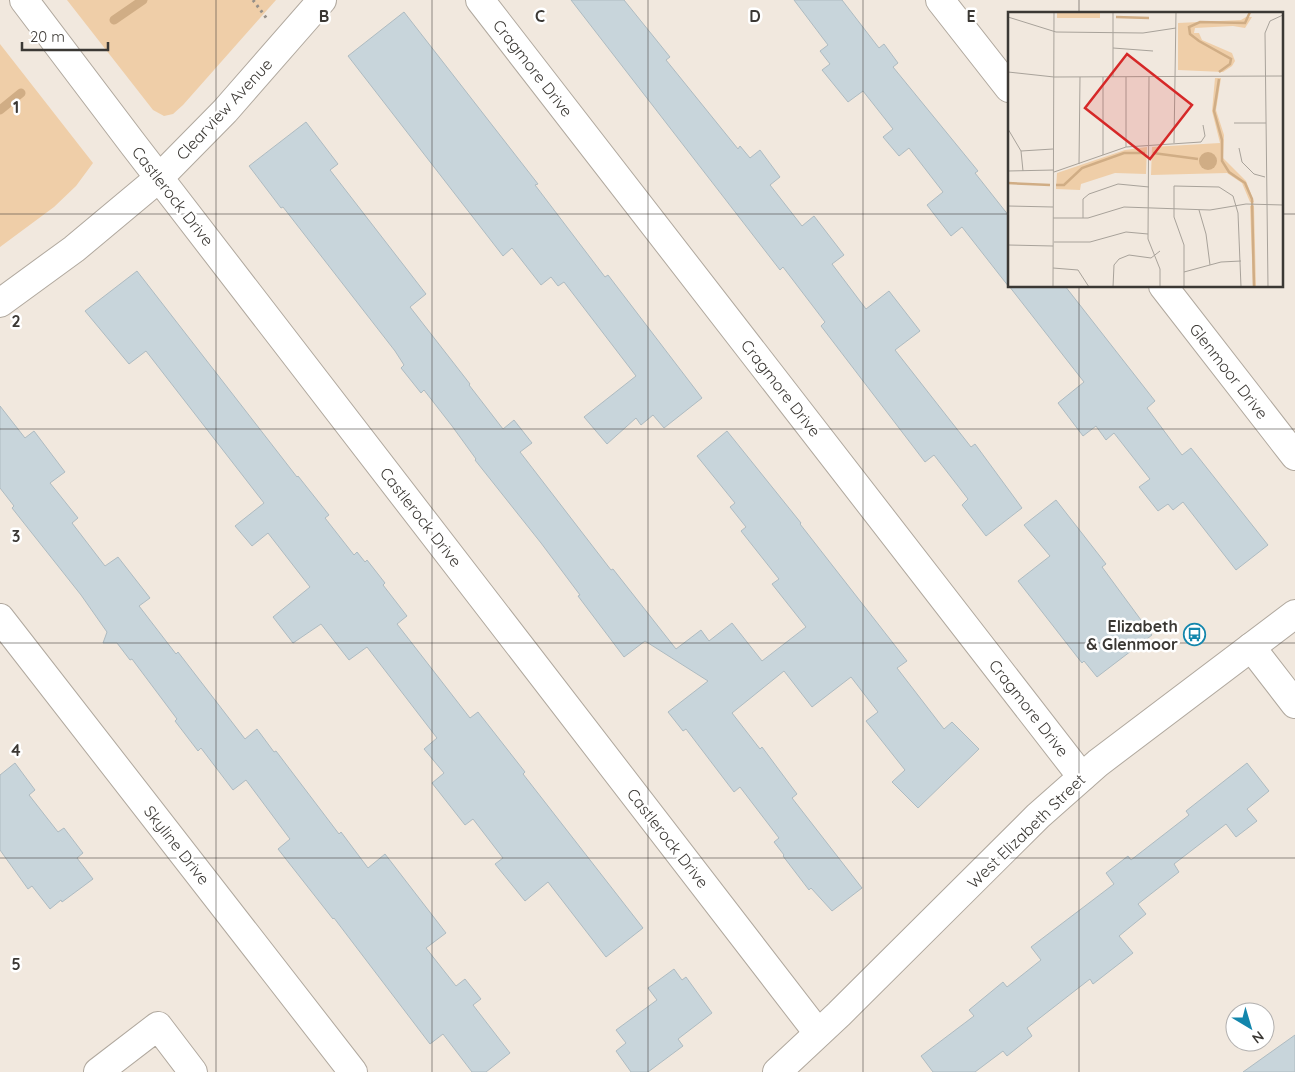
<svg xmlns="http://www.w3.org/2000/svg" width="1295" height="1072" viewBox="0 0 1295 1072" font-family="Quicksand,sans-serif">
<rect width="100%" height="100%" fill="#f1e8de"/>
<!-- green -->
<path fill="#efcea8" d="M67 0H276L183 105 173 114 164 116 153 110Z
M0 44 93 163 76 186 54 207 0 247Z"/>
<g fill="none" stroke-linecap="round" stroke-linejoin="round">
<!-- stream -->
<path stroke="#d0ad85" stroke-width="9" d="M114 20 143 0
M0 110 21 93"/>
</g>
<!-- building -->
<path fill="#c8d5db" stroke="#aebbc1" d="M571 0H624L670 57 666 60 738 149 740 146 750 158 760 150 780 177 770 185 802 226 814 216 844 255 832 264 866 309 889 291 920 331 895 350 971 447 975 444 1022 508 986 536 962 505 968 499 934 455 925 462 821 326 825 322 783 267 780 270Z
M794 0H842L879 48 884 44 898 63 893 67 978 171 975 173 1009 216V287L962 227 951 236 927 205 943 192 909 148 899 156 883 137 893 129 863 91 848 102 822 70 830 64 820 51 828 45Z
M404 12 538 184 535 185 605 277 608 275 702 398 664 428 653 415 641 425 636 418 607 444 584 417 636 376 564 282 558 286 551 277 541 285 512 248 503 256 348 56Z
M306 122 338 164 330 170 426 294 410 307 470 384 469 385 503 429 514 420 532 443 520 452 611 570 613 569 676 649 701 630 709 641 732 623 762 661 806 627 772 584 779 579 741 531 746 527 730 507 735 503 697 456 727 431 801 523 800 524 907 661 897 668 944 729 952 722 979 749 918 808 892 782 905 770 866 721 878 712 851 677 812 707 784 671 732 713 760 749 762 747 797 794 792 798 862 888 832 911 811 888 809 890 783 856 784 855 774 842 779 838 740 787 734 792 686 729 683 731 668 712 708 681 645 641 624 657 578 596 580 595 541 543 475 460 476 459 452 426 424 390 421 393 401 368 404 365 395 351 283 207 281 208 249 166Z
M137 271 297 477 298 476 329 515 325 518 354 555 357 552 365 562 367 560 385 583 383 585 407 616 397 624 470 718 478 712 525 772 523 774 643 928 606 957 548 882 525 901 495 864 503 858 473 819 465 825 432 783 444 773 424 749 437 738 367 647 349 660 321 624 293 643 273 617 310 587 268 533 252 546 235 526 264 503 146 351 129 364 85 311Z
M1009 286H1065L1155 401 1147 408 1182 455 1191 448 1268 545 1236 570 1183 502 1173 510 1168 504 1158 511 1139 487 1150 479 1114 433 1106 440 1096 426 1083 436 1058 403 1084 382Z
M0 406 25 438 34 431 65 472 50 483 78 518 72 523 105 566 118 557 150 598 139 606 176 654 178 652 245 739 257 729 274 752 276 751 339 834 341 832 368 868 385 854 446 933 426 948 456 986 465 979 481 999 473 1005 510 1053 486 1072H472L443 1034 430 1044 334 918 333 919 278 849 290 839 246 780 233 790 201 748 198 751 175 721 177 719 132 659 130 660 117 643H103L107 632 81 595 12 508 14 506 0 488Z
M1056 500 1106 564 1102 567 1152 635 1097 677 1084 661 1082 663 1018 581 1050 556 1024 525Z
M15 763 35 790 29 795 58 832 64 828 83 853 77 858 93 879 62 902 61 900 50 909 32 886 28 889 0 850V775Z
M1247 763 1269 791 1247 809 1257 821 1236 837 1226 824 1174 864 1179 872 1138 904 1146 914 1119 936 1133 953 1093 984 1090 979 1027 1028 1032 1036 1007 1056 1003 1051 975 1072H933L921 1056 974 1016 969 1010 1003 982 1007 987 1041 960 1031 947 1114 884 1106 873 1128 856 1131 860 1189 815 1186 811Z
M674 969 682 980 686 977 712 1013 678 1039 683 1046 648 1072H631L616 1051 626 1043 616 1030 657 1000 648 988Z
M1295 1035V1072H1243Z"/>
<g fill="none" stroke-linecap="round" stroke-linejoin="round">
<defs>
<path id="minor" d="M24 0 133 144 818 1033
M480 0 1082 777
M940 0 1009 88
M1163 286 1295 456
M0 303 74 249 159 178 225 111 322 0
M0 618 353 1072
M1251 647 1295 704
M98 1072 158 1026 193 1072"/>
<path id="major" d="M777 1072 839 1014 1038 816 1098 763 1295 614"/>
</defs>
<!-- minor casing -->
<use href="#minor" stroke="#b0a89e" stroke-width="30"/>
<!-- major casing -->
<use href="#major" stroke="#b0a89e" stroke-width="30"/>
<!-- path -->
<path stroke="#958f88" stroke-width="3" stroke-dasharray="2.5 4" stroke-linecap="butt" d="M253 0 267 19"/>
<!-- minor -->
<use href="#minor" stroke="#fff" stroke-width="28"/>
<!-- major -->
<use href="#major" stroke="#fff" stroke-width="28"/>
</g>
<!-- grid -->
<path fill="none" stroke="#3b3834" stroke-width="1" stroke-opacity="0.55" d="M216 0V1072M432 0V1072M648 0V1072M863 0V1072M1079 0V14M0 214H1009M1281 214H1295M1079 286V1072M0 429H1295M0 643H1295M0 858H1295"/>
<!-- icons -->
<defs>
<symbol id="bus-ring" viewBox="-11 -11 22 22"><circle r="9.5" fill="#fff" stroke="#1386ac" stroke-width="1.5"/><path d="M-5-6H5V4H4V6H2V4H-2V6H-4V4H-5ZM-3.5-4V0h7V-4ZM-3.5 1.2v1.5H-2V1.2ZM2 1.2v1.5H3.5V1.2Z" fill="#1386ac"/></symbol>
</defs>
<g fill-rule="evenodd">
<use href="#bus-ring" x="1182" y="622" width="25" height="25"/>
</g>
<g text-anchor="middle" stroke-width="5" stroke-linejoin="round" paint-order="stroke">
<!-- street labels -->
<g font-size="16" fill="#3b3834" stroke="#fff">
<text transform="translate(533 68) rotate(52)" y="6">Cragmore Drive</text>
<text transform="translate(224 109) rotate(-47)" y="6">Clearview Avenue</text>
<text transform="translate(173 196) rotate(52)" y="6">Castlerock Drive</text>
<text transform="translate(1229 371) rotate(52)" y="6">Glenmoor Drive</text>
<text transform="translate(781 388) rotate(52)" y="6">Cragmore Drive</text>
<text transform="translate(421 517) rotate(52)" y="6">Castlerock Drive</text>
<text transform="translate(1029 708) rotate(52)" y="6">Cragmore Drive</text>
<text transform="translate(1026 831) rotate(-44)" y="6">West Elizabeth Street</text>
<text transform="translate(668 838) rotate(52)" y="6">Castlerock Drive</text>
<text transform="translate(177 845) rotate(52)" y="6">Skyline Drive</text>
</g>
<!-- poi labels -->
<g font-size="16" font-weight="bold" fill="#3b3834" stroke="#fff" text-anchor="end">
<text x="1178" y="632">Elizabeth<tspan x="1178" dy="18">&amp; Glenmoor</tspan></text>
</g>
</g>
<!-- overview -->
<g transform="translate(1008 12)">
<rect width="275" height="275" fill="#f1e8de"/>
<path d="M49 0H92V6H49ZM238 5H244L237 16 225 14 187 16 186 21H191L194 28 224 41 227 49 224 54 215 60 170 58V11L233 8ZM207 66H213L208 98 216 123 215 146 238 169 246 190H242L234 171 219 161 143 163 144 135 212 131 204 99ZM139 135 138 162 107 161 73 172 72 178 48 177 49 161 117 138ZM242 194H246L248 275H245Z" fill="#efcea8"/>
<path d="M191 149a9 9 0 1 1 18 0a9 9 0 1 1-18 0Z" fill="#d0ad85"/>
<path fill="none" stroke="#d0ad85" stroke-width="2.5" d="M108 5 141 6M211 60 222 52 223 47 191 29 182 22 181 15 192 10 237 11 242 0M211 67 206 99 214 128V149L221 160 237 171 244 187 246 275M145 141 190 147M0 171 42 173M48 173H56L74 156 116 141H137"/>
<path fill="none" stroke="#a8a29a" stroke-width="1" d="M0 5 48 20 135 21 168 16M105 36 145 39M0 60 46 65 275 64M141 64 140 227 152 257V275M95 65V143M105 65V0M118 65V135M226 111H258M0 117 13 139 15 159M166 131 168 0M231 136 234 150 246 162 257 165M13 139 45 137M71 152 72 65M0 159 46 158M46 160 118 135 193 130 197 124 195 113M0 194 45 195M191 198 198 222 202 253M45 206H80L116 195 202 198 238 192 275 193M75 206V187L81 182 110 172 141 175M46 230H82L118 220 140 222M0 233 45 234M45 256 70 258 81 275M176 260 213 250 233 249M45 275 46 0M105 275 106 253 111 247 121 243 143 246 152 239M176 275V233L166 205V174L211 175 225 184 230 201 233 275M260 275 257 21 262 9 275 3"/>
<path fill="#d62828" fill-opacity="0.15" stroke="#d62828" stroke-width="2.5" d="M119 42 184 93 142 147 77 96Z"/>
<rect width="275" height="275" fill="none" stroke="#3b3834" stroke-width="2.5"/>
</g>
<g font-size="16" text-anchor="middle" font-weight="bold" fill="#3b3834" stroke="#fff" stroke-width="5" stroke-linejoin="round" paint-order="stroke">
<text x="324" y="22">B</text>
<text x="540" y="22">C</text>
<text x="755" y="22">D</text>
<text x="971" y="22">E</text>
<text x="16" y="113">1</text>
<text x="16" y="327">2</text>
<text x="16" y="542">3</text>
<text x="16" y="756">4</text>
<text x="16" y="970">5</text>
</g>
<!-- north arrow -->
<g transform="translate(1250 1027) rotate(142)"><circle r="24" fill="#ffffff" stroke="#b1afae"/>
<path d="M0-4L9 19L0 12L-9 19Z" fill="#1386ac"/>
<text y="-8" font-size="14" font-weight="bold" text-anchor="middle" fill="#3b3834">N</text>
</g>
<!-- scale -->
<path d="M22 42v8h86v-8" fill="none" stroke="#3b3834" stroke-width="2.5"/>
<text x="30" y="42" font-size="15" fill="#3b3834" stroke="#ffffff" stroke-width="4" paint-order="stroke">20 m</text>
</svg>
